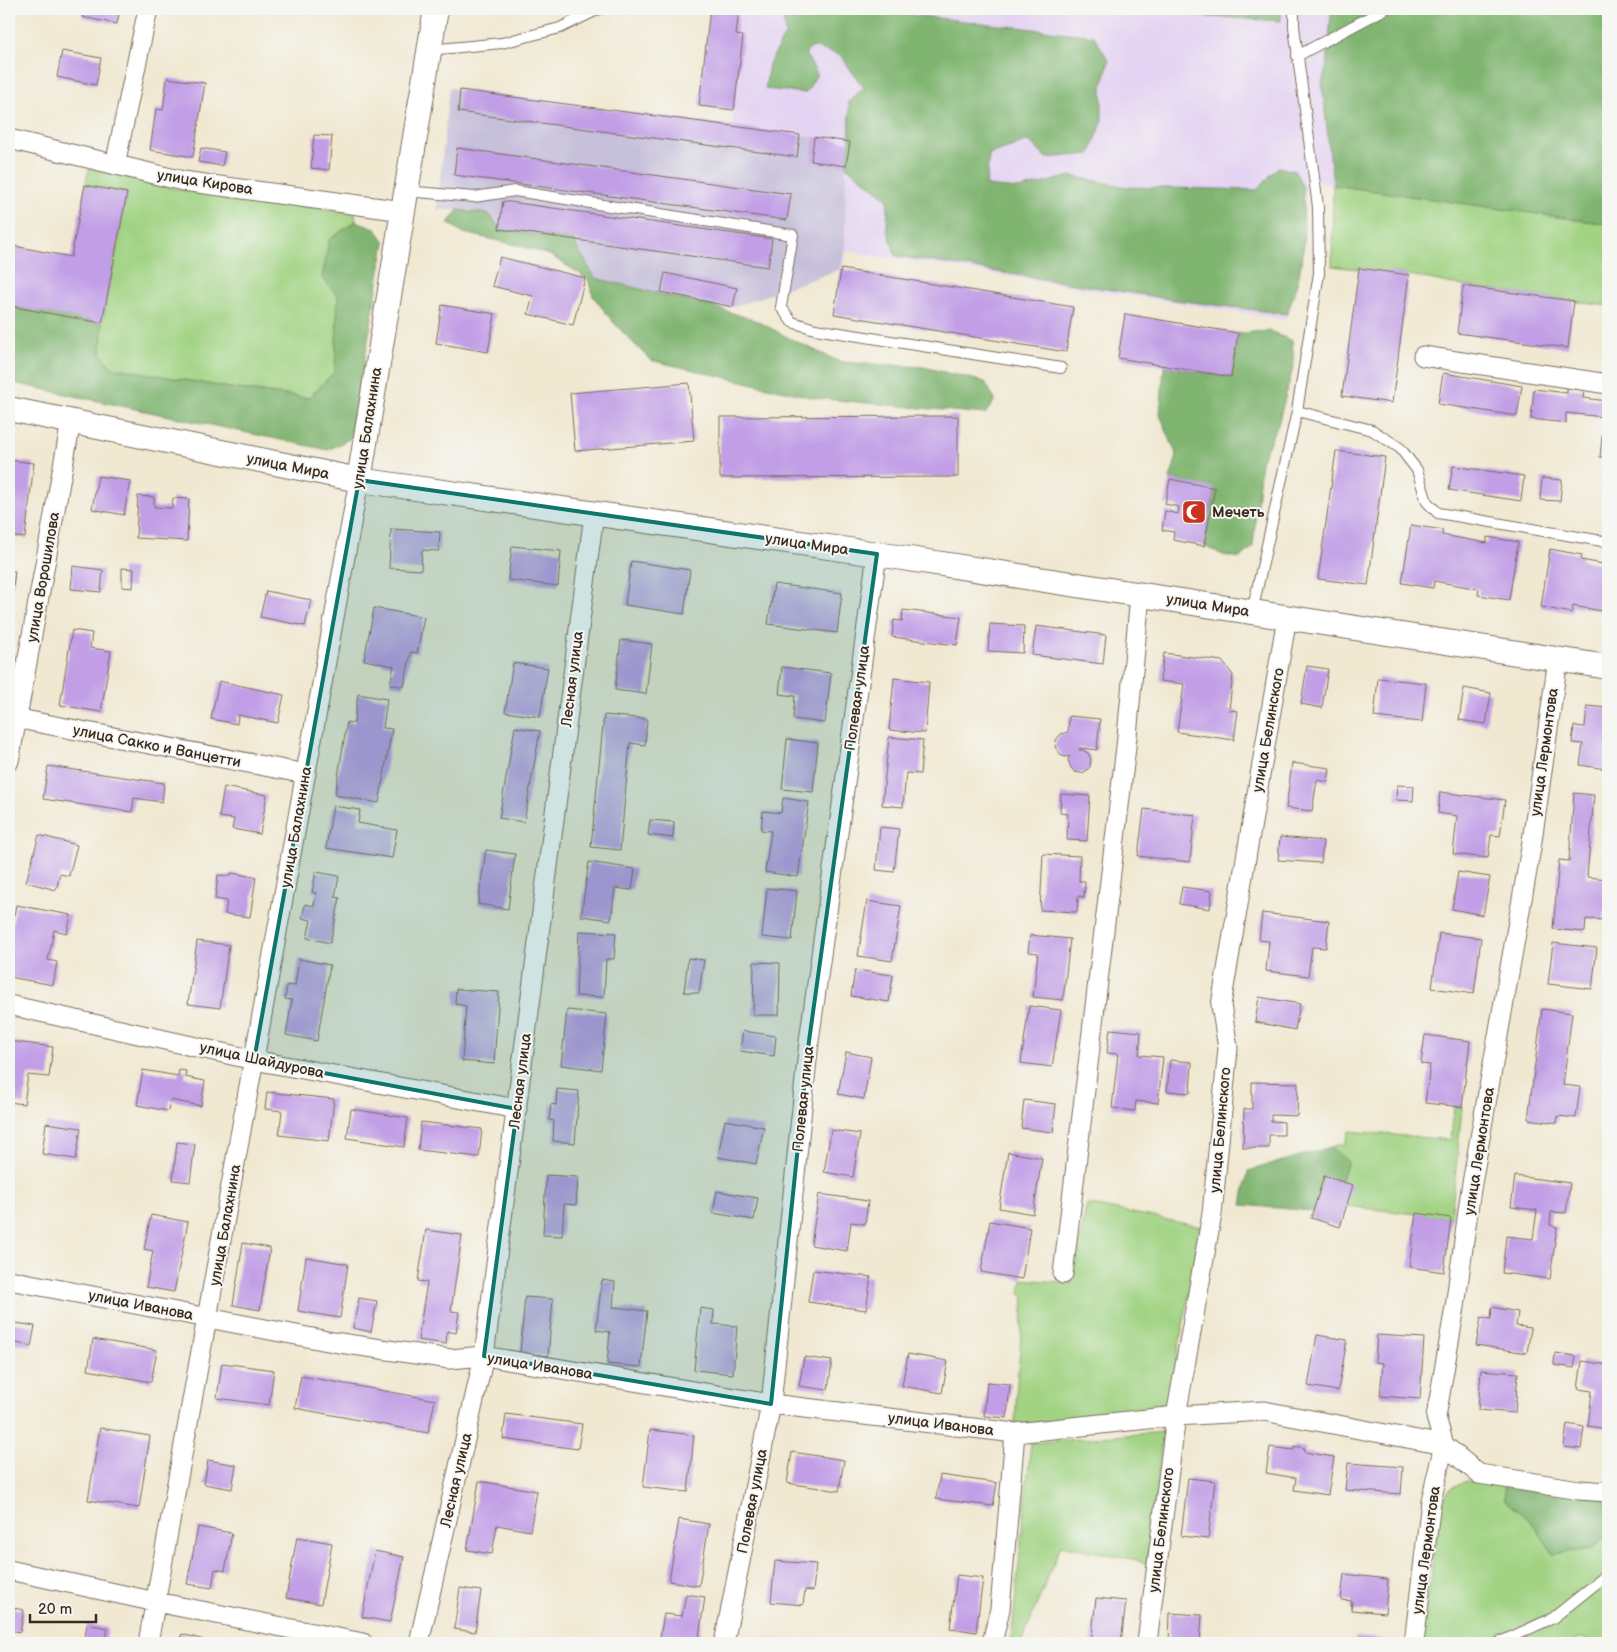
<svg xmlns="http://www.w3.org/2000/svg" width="1617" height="1652" viewBox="0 0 1617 1652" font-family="'Balsamiq Sans',sans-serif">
<rect width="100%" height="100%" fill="#f6f6f2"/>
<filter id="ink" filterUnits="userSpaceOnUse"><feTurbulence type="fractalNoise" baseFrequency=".02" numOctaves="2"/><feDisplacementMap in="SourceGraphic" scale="10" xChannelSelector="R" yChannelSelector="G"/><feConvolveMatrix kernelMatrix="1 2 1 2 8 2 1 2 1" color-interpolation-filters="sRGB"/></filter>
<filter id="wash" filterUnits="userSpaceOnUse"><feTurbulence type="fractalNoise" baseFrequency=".0096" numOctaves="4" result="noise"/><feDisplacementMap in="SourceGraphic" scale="20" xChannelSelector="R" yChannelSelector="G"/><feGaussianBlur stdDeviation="1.12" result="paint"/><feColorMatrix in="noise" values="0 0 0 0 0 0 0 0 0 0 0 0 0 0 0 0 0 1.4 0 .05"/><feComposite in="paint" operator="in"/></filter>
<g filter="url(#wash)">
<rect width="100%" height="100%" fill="#f0e8d1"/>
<!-- built -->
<path fill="#e4d3f2" d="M739 9H1608V224L1307 181 1286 320 845 251 846 166 850 142 732 126 743 36 736 35Z"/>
<!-- industrial -->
<path fill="#c6c0da" d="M449 88 850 142 846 166 845 251 841 269 733 307 717 308 595 278 572 239 499 229 470 210H437Z"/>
<!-- green -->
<path fill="#a1d383" stroke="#6e7e50" d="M89 169 182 190 355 213 356 221 329 240 338 296 335 371 310 398 230 388 111 367 101 354 102 323 127 193 85 185Z
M1333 185 1608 224V306L1463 286 1409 275 1332 266Z
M1454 1106 1462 1107 1451 1218 1346 1206 1331 1147 1345 1143 1349 1131 1451 1140Z
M1087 1204 1202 1227 1167 1408 1015 1426 1017 1385 1024 1298 1020 1294 1022 1279 1071 1283Z
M1163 1432 1147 1565 1136 1560 1061 1545 1021 1643H1011L1031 1443Z
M1468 1480 1504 1484 1505 1501 1531 1521 1554 1554 1591 1549 1608 1535V1643H1595L1578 1637 1570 1643H1421L1439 1514 1447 1491Z"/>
<!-- forest -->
<path fill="#80b571" stroke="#5e7048" d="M783 9H860L1094 36 1109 61 1102 87V123L1090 154 1046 158 1029 141 989 154 986 186 1019 189 1071 176 1127 187 1257 190 1278 167 1295 171 1303 188 1304 244 1298 282 1287 314 1176 300 896 256 887 229 888 199 846 166 850 142 849 101 864 88 840 55 813 47 805 53 817 74 806 93 765 89 769 64 785 35Z
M1174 9H1281V21L1197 16Z
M1326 9H1608V224L1333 185 1322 83 1327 65 1331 14Z
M458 210 489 214 500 229 572 239 595 278 717 308 757 321 793 340 840 362 923 367 985 382 995 400 985 414 815 398 650 360 614 323 593 296 588 279 550 255 517 245 464 233 448 223Z
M356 221 375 228 385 242 351 438 328 450 9 382V306L102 323 101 354 111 367 230 388 309 398 335 371 338 296 322 278 329 240Z
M1270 331 1292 341 1294 364 1278 424 1261 461 1253 547 1240 558 1223 555 1204 546 1215 489 1170 479 1177 456 1160 415 1164 366 1231 377 1239 333Z
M1331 1147 1348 1162 1340 1182 1324 1177 1313 1211 1242 1205 1248 1171Z
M1504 1484 1608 1498V1535L1591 1549 1554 1554 1531 1521 1505 1501Z"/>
<g id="blocks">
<!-- building -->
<path fill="#c19ee6" d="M84 9H120L117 24 82 17Z
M710 9H739L736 35 743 36 734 110 699 106Z
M62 51 101 58 96 85 57 77Z
M167 78 205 83 193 157 150 150 156 109 163 110Z
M9 80 13 81 10 101H9Z
M460 90 800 135 797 157 458 112Z
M314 135 332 136 329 170 311 168Z
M814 137 850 142 846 166 811 161Z
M201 148 225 152 222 166 198 162Z
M457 148 791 194 787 220 454 175Z
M85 185 127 193 102 323 9 306V245L71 257Z
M503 201 772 239 768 267 499 229Z
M500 257 585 278 573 325 528 314 533 296 492 286Z
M1359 268 1409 275 1392 403 1342 396Z
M841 269 1073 307 1066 352 834 314Z
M665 273 737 288 733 307 661 292Z
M1463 286 1574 301 1568 348 1457 333Z
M442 305 495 314 488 352 436 343Z
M1125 314 1238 333 1231 377 1118 358Z
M1443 373 1522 386 1517 416 1438 404Z
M689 383 694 441 575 451 570 393Z
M1567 388 1584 390 1583 398 1608 401V458L1600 457 1604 417 1566 413V423L1531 419 1534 389 1567 393Z
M958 416V477L720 478V417Z
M1336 451 1385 457 1368 585 1318 579Z
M9 460 34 463 25 538 9 536Z
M1453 466 1524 476 1521 501 1449 490Z
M98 476 130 481 124 515 92 509Z
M1542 478 1562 480 1560 501 1540 500Z
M1170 479 1215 488 1204 546 1173 540 1174 532 1162 530 1165 511 1178 514 1179 507 1165 504Z
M138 496 154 497V507L172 508 173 498 189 499 187 541 136 538Z
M1411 525 1443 530 1442 535 1487 543V537L1518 542 1509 600 1478 595 1479 589 1434 581 1433 588 1402 583Z
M391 529 440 532 439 551 422 550 421 570 389 568Z
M512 546 561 551 558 586 508 580Z
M1550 549 1582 555 1581 560 1608 565V612L1573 606 1572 613 1541 607Z
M631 561 690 570 684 614 625 605Z
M73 566 103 570 101 592 71 589Z
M122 568 134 569 133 588 122 587Z
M9 570 15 571 13 587H9Z
M774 584 842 593 837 633 768 624Z
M266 591 311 600 305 626 260 617Z
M374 608 424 617 417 653 411 652 404 687 390 684 394 666 364 660Z
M903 610 961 617 957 645 892 637 894 620 902 621Z
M990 624 1024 626 1023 653 988 651Z
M1036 626 1106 635 1103 664 1032 655Z
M72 630 92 633 90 648 111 651 101 712 60 705Z
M621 640 652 644 646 694 615 690Z
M1164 653 1222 661 1233 675 1229 710 1238 711 1234 740 1177 732 1184 684 1160 681Z
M513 663 548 668 540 717 505 712Z
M1307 666 1328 669 1322 708 1301 704Z
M782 667 831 673 825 723 793 719 795 696 779 694Z
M894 678 929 682 925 733 889 730Z
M1378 678 1426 683 1422 722 1374 717Z
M219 681 284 695 278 723 238 715 237 724 211 719Z
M1464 688 1491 693 1486 724 1459 720Z
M358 694 387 699 383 728 392 729 379 803 335 795 347 722 354 723Z
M1587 706 1608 708V750L1606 769 1580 765 1583 744 1572 743 1574 726 1585 727Z
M604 715 647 719 645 745 630 743 620 850 591 847Z
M1069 716 1100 719 1097 750 1080 748 1079 750H1083L1088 753 1091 759 1090 767 1085 772 1081 773 1075 772 1071 768 1068 760 1070 756 1066 757 1062 756 1055 747 1056 740 1061 734 1068 732Z
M515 727 540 731 524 822 499 818Z
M889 737 923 740 920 774 906 773 903 807 882 805Z
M787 739 818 743 813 792 782 789Z
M1292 763 1330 768 1328 782 1317 780 1312 811 1286 808Z
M48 766 164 783 162 802 134 798 132 812 43 799Z
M1397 785 1414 786 1413 801 1396 800Z
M224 787 267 795 260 834 232 829 234 819 219 817Z
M1440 792 1505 800 1500 836 1491 835 1488 858 1453 854 1457 816 1438 813Z
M1574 793 1594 795 1587 877 1608 879 1604 920 1586 919 1585 932 1553 929 1559 860 1569 861Z
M1061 794 1090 796 1087 841 1067 840 1068 814 1060 813Z
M783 798 809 802 798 877 765 872 771 831 761 830 763 811 781 813Z
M333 806 360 810 358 823 397 830 392 858 326 848Z
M1144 809 1195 815 1190 862 1138 856Z
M650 820 674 822 673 838 648 835Z
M880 827 899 829 894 872 876 870Z
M39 835 77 845 69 876 60 874 56 890 26 882Z
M1280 837 1323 841 1321 863 1278 860Z
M486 850 515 854 508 909 478 904Z
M1043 854 1080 856 1079 881H1085L1084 897 1078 896 1077 912 1040 910Z
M589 862 635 869 632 890 615 888 611 920 581 916Z
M316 872 339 876 335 897 340 898 330 943 307 938 311 920 302 918 305 904 314 906 316 893 312 892Z
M1458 872 1490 877 1483 915 1452 909Z
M231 873 256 877 250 917 225 914 227 901 215 899 218 875 230 876Z
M1182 887 1212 891 1210 909 1179 904Z
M767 888 797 891 792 940 762 937Z
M867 901 901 906 892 961 858 956Z
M16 905 71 915 67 933 54 930 48 960 57 962 53 985 9 977V943Z
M1262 913 1329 921 1326 948 1312 947 1308 976 1266 971 1269 941 1259 940Z
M579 931 616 933 614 959H606L604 997 576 996Z
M1439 933 1481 938 1474 994 1432 988Z
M1030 935 1070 939 1063 1000 1033 997 1038 953 1028 952Z
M197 941 229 945 220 1008 188 1004Z
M1553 943 1597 948 1592 989 1548 984Z
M688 958 704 960 699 993 684 992Z
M299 959 330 965 317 1041 286 1035 292 1000 285 999 287 985 295 986Z
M754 962 780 963 779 1015H753Z
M855 970 893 975 889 1002 851 996Z
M456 989 499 992 494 1064 462 1061 466 1006 455 1004Z
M1259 997 1300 1004 1295 1030 1255 1022Z
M1029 1006 1061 1010 1052 1067 1021 1063Z
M1542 1009 1572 1013 1563 1085 1580 1087 1576 1118 1558 1116 1557 1123 1528 1119Z
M567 1010 607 1014 601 1070 561 1065Z
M1110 1029 1141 1032 1139 1055 1163 1057 1158 1103 1136 1101 1135 1111 1112 1108 1118 1054 1107 1053Z
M743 1031 776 1036 774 1056 740 1051Z
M1425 1035 1470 1041 1462 1107 1425 1103 1430 1065 1421 1064Z
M9 1041 53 1047 49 1077 28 1075 24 1104 9 1102Z
M846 1052 871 1057 864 1099 838 1094Z
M1170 1060 1192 1062 1190 1093 1167 1091Z
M143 1070 178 1076 179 1070 186 1071 185 1077 205 1081 201 1106 170 1100 168 1111 137 1105Z
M1252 1082 1298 1083 1297 1116 1271 1115V1121L1284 1122V1135H1269V1148H1243L1244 1109H1252Z
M557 1089 579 1091 575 1143 553 1141 554 1121 549 1120 551 1104 556 1105Z
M267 1092 334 1099 329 1141 279 1135 282 1111 265 1109Z
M1024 1100 1056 1104 1053 1132 1021 1128Z
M351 1109 408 1118 404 1147 347 1138Z
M725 1120 764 1127 756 1164 718 1157Z
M421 1122 482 1129 479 1157 418 1150Z
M46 1123 81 1128 76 1159 42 1154Z
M831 1130 860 1134 853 1177 824 1172Z
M177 1142 195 1144 190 1182 173 1180Z
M1008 1152 1042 1158 1033 1214 999 1208Z
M546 1175 578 1177 576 1205 564 1204 562 1236 543 1235Z
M1324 1176 1353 1185 1340 1227 1311 1218Z
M1515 1176 1570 1183 1566 1213 1551 1212 1550 1225 1557 1227 1550 1279 1502 1273 1506 1236 1533 1239 1537 1210 1511 1207Z
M717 1191 758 1198 754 1220 713 1213Z
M819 1194 868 1201 865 1224 851 1222 847 1251 811 1245Z
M1416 1213 1451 1218 1444 1272 1409 1267Z
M151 1215 188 1222 174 1292 146 1287 153 1251 144 1249Z
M990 1221 1030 1228 1022 1279 981 1272Z
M426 1230 462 1235 451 1311 459 1312 456 1333 447 1331 446 1344 418 1340 427 1282 418 1281Z
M243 1243 270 1248 260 1310 233 1305Z
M306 1257 348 1264 340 1318 298 1311Z
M813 1270 871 1277 866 1310 808 1302Z
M602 1280 615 1282 613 1307 647 1311 641 1367 607 1364 610 1332 596 1330Z
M525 1297 553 1299 548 1356 520 1353Z
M359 1298 377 1301 371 1332 353 1328Z
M1492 1307 1518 1312 1516 1326 1531 1328 1527 1353 1476 1345 1481 1317 1491 1319Z
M700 1308 714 1310 713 1324 737 1326 733 1374 694 1370Z
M9 1322 35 1326 31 1346 12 1342 9 1353Z
M1317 1335 1347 1340 1338 1391 1308 1386Z
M1377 1335 1424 1338 1420 1399 1380 1396 1383 1363 1375 1362Z
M93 1339 157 1350 151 1382 88 1370Z
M1555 1353 1576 1356 1574 1368 1554 1365Z
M908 1354 948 1361 942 1393 902 1386Z
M804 1357 832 1361 828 1390 799 1386Z
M1582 1361 1608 1365V1429L1588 1426 1592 1391 1578 1389Z
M222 1363 274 1370 269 1405 217 1398Z
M1481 1370 1518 1373 1515 1413 1478 1410Z
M301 1376 435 1400 428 1433 295 1408Z
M987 1382 1010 1384 1007 1418 984 1416Z
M506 1414 582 1424 578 1449 503 1439Z
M1567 1424 1584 1427 1581 1449 1564 1447Z
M100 1428 150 1436 139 1508 88 1500Z
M650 1430 694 1435 688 1492 643 1487Z
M1294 1446 1305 1448 1304 1452 1334 1457 1328 1495 1294 1490 1296 1478 1266 1473 1270 1447 1294 1450Z
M792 1452 844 1460 839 1491 787 1483Z
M208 1460 236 1465 232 1489 204 1484Z
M1348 1463 1403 1467 1401 1494 1345 1490Z
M940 1475 997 1483 993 1506 936 1499Z
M1188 1478 1215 1481 1208 1539 1181 1536Z
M479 1481 537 1491 530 1531 497 1525 492 1554 467 1550Z
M679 1519 709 1524 699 1586 669 1581Z
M198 1527 232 1533 225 1571 215 1569 212 1588 187 1584Z
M297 1537 332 1543 321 1604 286 1598Z
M375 1551 404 1557 390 1622 362 1617Z
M775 1561 816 1564 813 1591 805 1590 803 1605 771 1602Z
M1344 1574 1388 1579 1385 1613 1351 1610 1352 1601 1341 1600Z
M957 1575 983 1578 976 1632 950 1628Z
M460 1588 481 1591 475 1632 454 1629Z
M686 1594 705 1597 698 1643H659L664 1614 682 1616Z
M1096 1598 1126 1601 1121 1643H1091Z
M9 1607 24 1610 20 1632 9 1630Z
M1170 1613 1202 1615 1200 1643H1169Z
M87 1624 108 1628 105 1643H84Z
M182 1634 215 1643H180Z
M1356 1637 1382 1639V1643H1355Z
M764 1638 792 1642V1643H764Z"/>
</g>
</g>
<g filter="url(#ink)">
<use href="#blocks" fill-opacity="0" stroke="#7a6c5d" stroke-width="1"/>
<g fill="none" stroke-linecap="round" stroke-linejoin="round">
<defs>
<path id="service" d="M429 50 502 43 560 28 599 9
M1297 56 1385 9
M406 191 474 197 515 191 793 235 781 307 792 322 815 329 1061 368
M1297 411 1372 430 1400 448 1417 470 1427 502 1438 513 1608 542
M1252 612 1297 411 1319 273 1318 207 1294 27V9
M1498 1643 1553 1618 1608 1574"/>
<path id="minor" d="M9 139 183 181 403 211
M115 165 148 9
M1423 356 1608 384
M9 717 306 774
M9 761 71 422
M9 1005 254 1060 517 1109
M1063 1274 1126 747 1140 595
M9 1280 333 1342 450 1359 484 1356 771 1404 1015 1433 1176 1416 1264 1411 1444 1445 1479 1474 1579 1490 1608 1492
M9 1570 156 1602 363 1643
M148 1643 359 480
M419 1643 484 1356 594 514
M724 1643 771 1404 809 1041 877 554
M992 1643 1000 1609 1015 1433
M1147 1643 1176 1416 1212 1214 1228 1048 1221 1005 1287 617
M1414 1643 1431 1501 1444 1445 1436 1417 1455 1307 1471 1189 1531 848 1558 659"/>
<path id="tertiary" d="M9 409 359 480 877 554 1608 667
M359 480 436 9"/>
</defs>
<!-- service casing -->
<use href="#service" stroke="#7a6c5d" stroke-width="12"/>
<!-- minor casing -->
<use href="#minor" stroke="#7a6c5d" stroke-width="21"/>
<!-- tertiary casing -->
<use href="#tertiary" stroke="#7a6c5d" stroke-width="26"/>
<!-- service -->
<use href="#service" stroke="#fff" stroke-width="10"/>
<!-- minor -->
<use href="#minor" stroke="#fff" stroke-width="19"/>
<!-- tertiary -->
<use href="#tertiary" stroke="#fff" stroke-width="24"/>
</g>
</g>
<!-- marked area -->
<path fill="#0f766e" fill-opacity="0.2" stroke="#0f766e" stroke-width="4" stroke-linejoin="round" d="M359 480 877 554 809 1041 771 1404 484 1356 517 1109 254 1060Z"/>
<!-- icons -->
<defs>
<symbol id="mosque-square" viewBox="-11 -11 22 22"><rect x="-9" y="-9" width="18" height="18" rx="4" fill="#c8321e" stroke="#f6f6f2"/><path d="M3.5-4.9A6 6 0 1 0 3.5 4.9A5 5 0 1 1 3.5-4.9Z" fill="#fff"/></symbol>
</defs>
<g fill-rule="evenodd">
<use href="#mosque-square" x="1180" y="498" width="28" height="28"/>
</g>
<g text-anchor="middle" stroke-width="4" stroke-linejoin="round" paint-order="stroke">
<!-- street labels -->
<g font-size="15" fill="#3b2a1e" stroke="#f6f6f2">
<text transform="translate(205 182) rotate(9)" y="5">улица Кирова</text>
<text transform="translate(367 428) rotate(-81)" y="5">улица Балахнина</text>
<text transform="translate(288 466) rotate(11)" y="5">улица Мира</text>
<text transform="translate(807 544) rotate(8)" y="5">улица Мира</text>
<text transform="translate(43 577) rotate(-80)" y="5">улица Ворошилова</text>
<text transform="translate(1208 605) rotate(9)" y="5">улица Мира</text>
<text transform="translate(572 679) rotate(-83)" y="5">Лесная улица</text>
<text transform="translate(857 698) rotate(-82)" y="5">Полевая улица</text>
<text transform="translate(1268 730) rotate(-80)" y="5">улица Белинского</text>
<text transform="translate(157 746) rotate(11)" y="5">улица Сакко и Ванцетти</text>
<text transform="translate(1544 752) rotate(-82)" y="5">улица Лермонтова</text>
<text transform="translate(296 827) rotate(-80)" y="5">улица Балахнина</text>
<text transform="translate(262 1060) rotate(12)" y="5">улица Шайдурова</text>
<text transform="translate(520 1081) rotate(-83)" y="5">Лесная улица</text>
<text transform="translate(803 1099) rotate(-84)" y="5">Полевая улица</text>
<text transform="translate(1220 1130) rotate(-85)" y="5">улица Белинского</text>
<text transform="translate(1479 1151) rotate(-81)" y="5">улица Лермонтова</text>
<text transform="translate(225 1225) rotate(-80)" y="5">улица Балахнина</text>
<text transform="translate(141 1305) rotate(11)" y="5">улица Иванова</text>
<text transform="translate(540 1366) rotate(9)" y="5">улица Иванова</text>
<text transform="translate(941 1424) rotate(7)" y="5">улица Иванова</text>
<text transform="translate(456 1480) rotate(-77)" y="5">Лесная улица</text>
<text transform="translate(752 1501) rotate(-79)" y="5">Полевая улица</text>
<text transform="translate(1161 1530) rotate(-83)" y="5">улица Белинского</text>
<text transform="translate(1426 1550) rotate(-82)" y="5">улица Лермонтова</text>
</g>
<!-- poi labels -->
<g font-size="15" font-weight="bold" fill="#3b2a1e" stroke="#f6f6f2" text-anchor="start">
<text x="1212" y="517">Мечеть</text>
</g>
</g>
<!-- margin -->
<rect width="1617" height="1652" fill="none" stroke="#f6f6f2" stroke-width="30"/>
<!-- scale -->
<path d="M30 1614v8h66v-8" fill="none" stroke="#3b2a1e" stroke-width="2.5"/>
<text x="38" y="1614" font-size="15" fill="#3b2a1e" stroke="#f6f6f2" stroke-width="4" paint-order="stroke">20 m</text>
</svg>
